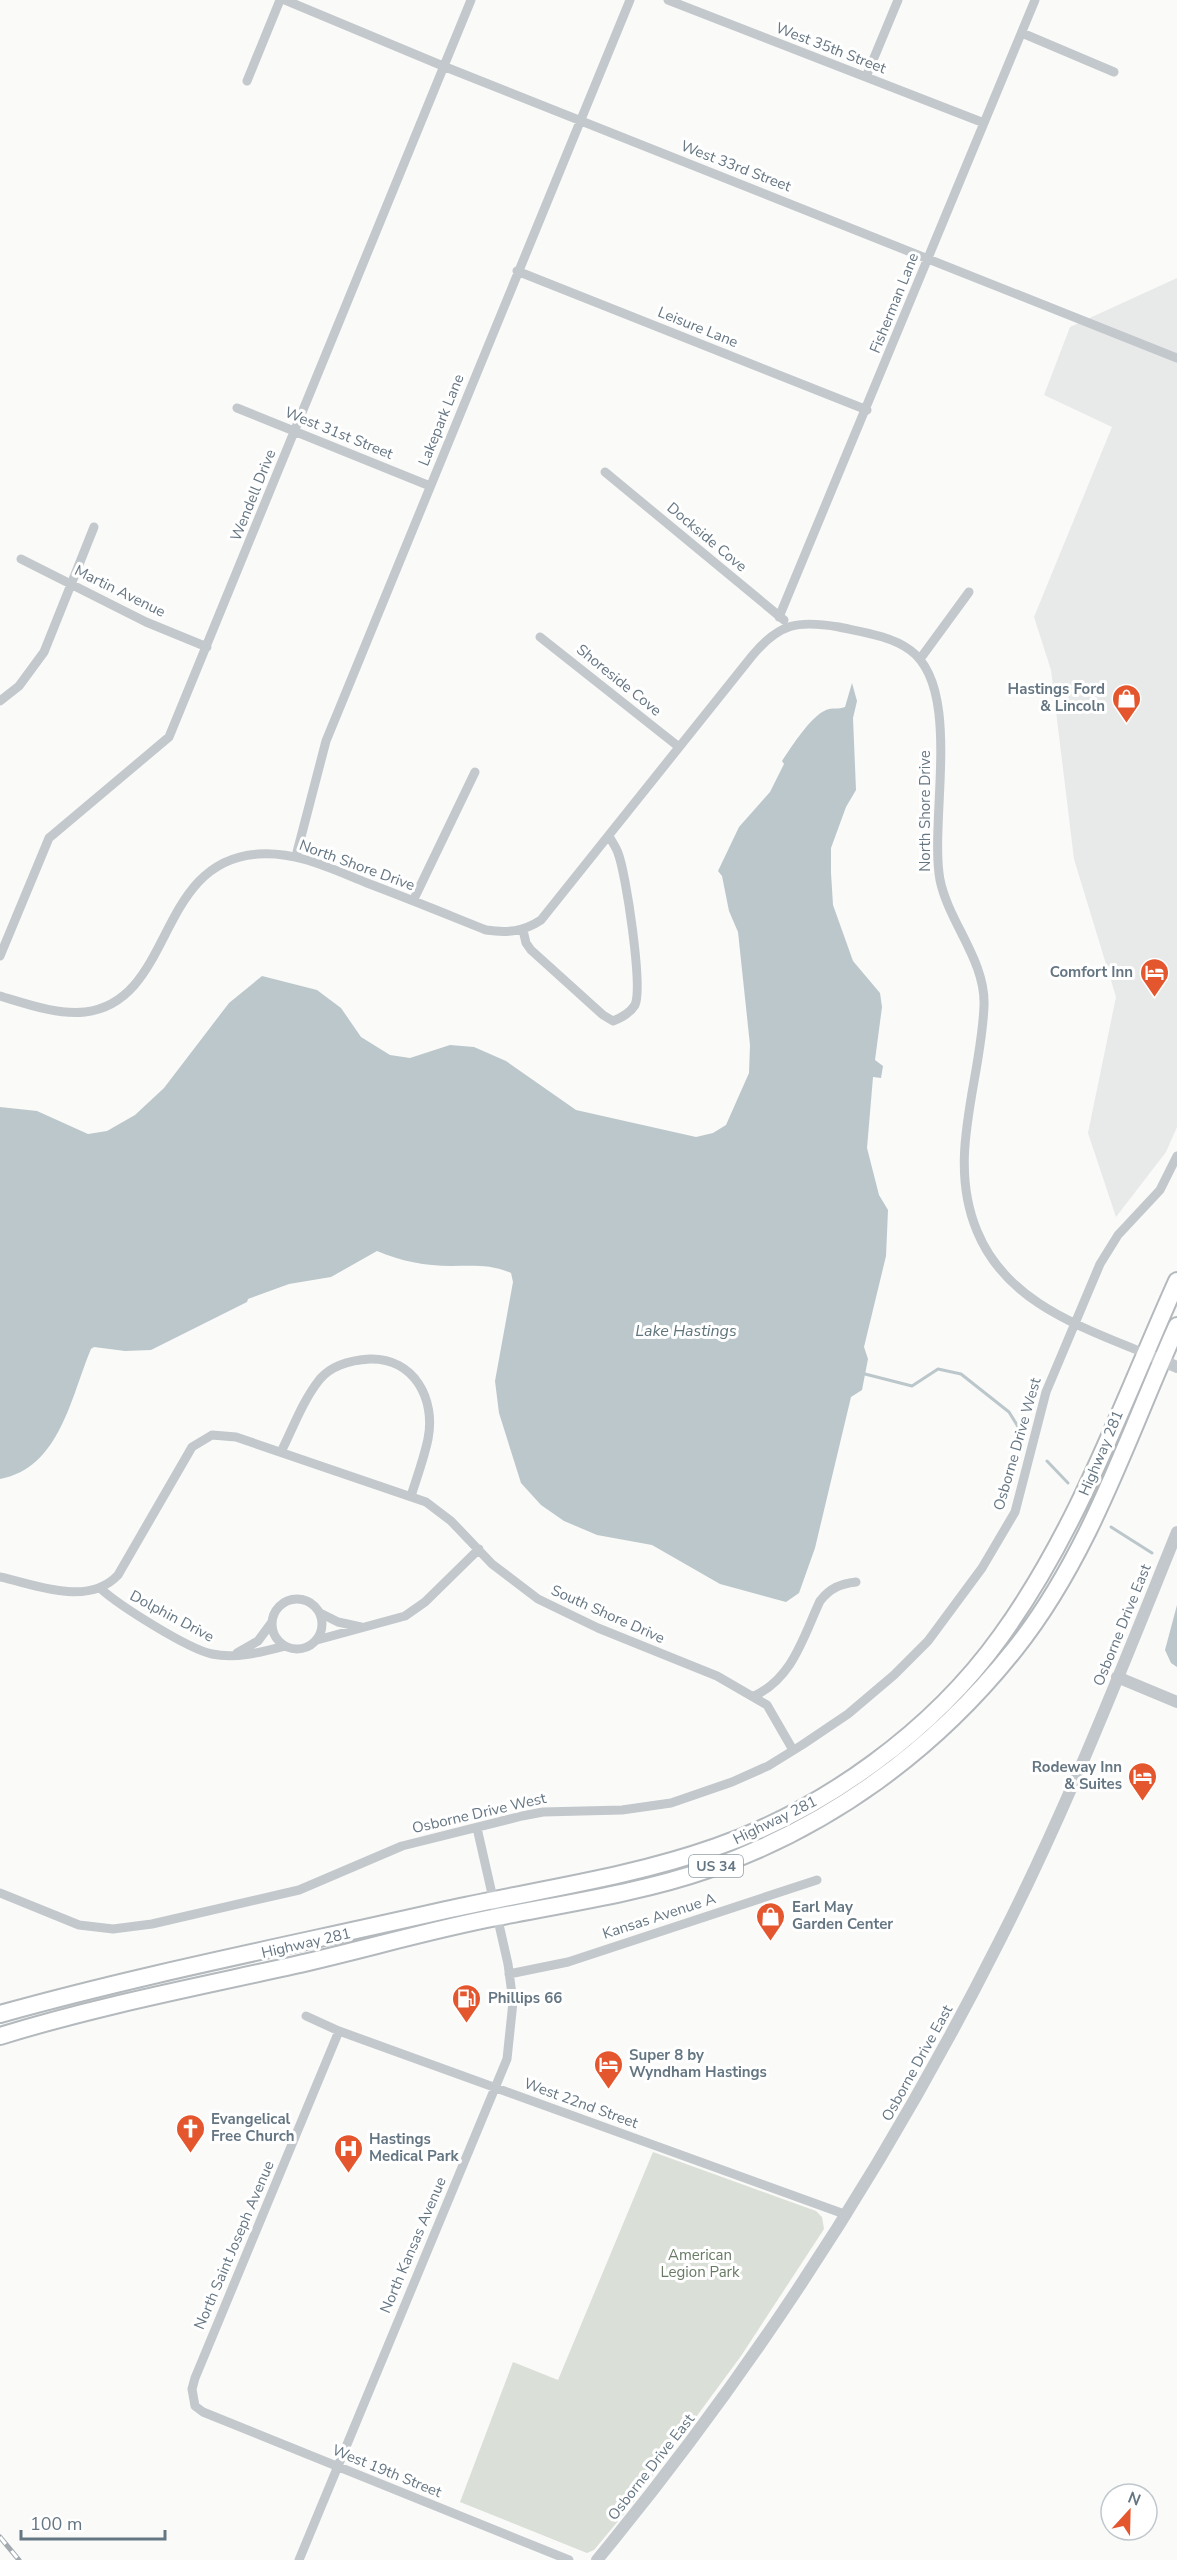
<svg xmlns="http://www.w3.org/2000/svg" width="1177" height="2560" viewBox="0 0 1177 2560" font-family="'Nunito Sans',sans-serif">
<rect width="100%" height="100%" fill="#fafaf8"/>
<!-- built -->
<path fill="#e8e9e9" d="M1177 278V1127L1166 1152 1116 1217 1088 1133 1116 997 1074 859 1051 670 1034 617 1112 427 1044 395 1070 327Z"/>
<!-- green -->
<path fill="#dadfd7" d="M653 2152 816 2211 822 2217 824 2229 741 2356 629 2508 594 2550 587 2553 460 2502 513 2362 558 2380Z"/>
<!-- water -->
<path fill="#bbc7cb" d="M852 683 857 701 853 718 856 790 846 807 831 848V873L833 905 853 961 880 993 882 1007 875 1060 883 1066 881 1078 873 1077 867 1148 879 1195 888 1210 886 1256 864 1347 868 1359 862 1390 851 1397 815 1548 799 1593 786 1602 720 1584 652 1545 597 1535 564 1521 541 1505 521 1483 499 1413 495 1381 513 1282 511 1273C491 1264 472 1266 451 1266 426 1266 400 1261 377 1251L331 1277 289 1284 248 1299 247 1302 151 1350 125 1351 94 1347 91 1349C71 1396 60 1468 0 1479V1107L37 1111 88 1134 107 1131 135 1115 164 1088 229 1003 262 976 317 990 341 1008 361 1037 390 1055 410 1058 450 1045 474 1047 506 1061 576 1110 696 1137 713 1133 726 1125 749 1073 750 1045 738 932 729 911 722 876 718 871 739 827 770 792 784 764 782 761C792 746 811 716 826 710 832 707 838 710 845 707Z
M1177 1605V1667L1171 1663 1165 1650Z"/>
<g fill="none" stroke-linecap="round" stroke-linejoin="round">
<!-- stream -->
<path stroke="#bbc7cb" stroke-width="3" d="M865 1374 912 1386 938 1369 961 1374 1009 1412 1020 1430
M1047 1461 1068 1483
M1111 1527 1152 1553"/>
<defs>
<path id="trunk" d="M0 2014C147 1973 297 1944 446 1910 536 1890 628 1878 716 1847 825 1809 933 1731 1001 1636 1079 1528 1123 1401 1177 1281
M0 2036C97 2006 196 1987 295 1965 362 1950 429 1930 497 1917 563 1904 643 1892 706 1870 829 1827 934 1751 1015 1649 1090 1555 1128 1435 1177 1326"/>
</defs>
<!-- trunk casing -->
<use href="#trunk" stroke="#b4b9bd" stroke-width="20"/>
<!-- minor -->
<path stroke="#c3c8cc" stroke-width="9" d="M285 0 443 66 1177 358
M668 0 984 123
M1022 33 1114 72
M866 77 898 0
M247 81 280 0
M517 271 867 410
M237 408 430 486
M605 472 784 620
M21 559 146 622 207 647
M779 617 1035 0
M540 637 679 747
M920 659 969 592
M0 701 19 686 44 652 94 527
M296 856 326 741 630 0
M413 901 475 772
M523 930 526 943 531 950 603 1015 613 1021C621 1018 630 1013 635 1005 643 987 626 873 618 853 616 847 612 842 609 836
M0 956 49 838 169 737 471 0
M0 996C27 1004 57 1015 85 1012 175 1001 155 861 258 854 296 851 332 869 367 883 407 898 446 914 486 930 507 933 523 932 541 920L752 656C779 623 798 620 839 627 862 632 891 636 910 650 963 688 929 820 940 880 949 923 986 961 984 1006 981 1082 946 1157 977 1231 1006 1302 1079 1326 1144 1353
M281 1452C293 1428 303 1400 320 1379 332 1365 353 1360 370 1359 414 1358 436 1399 428 1439 424 1458 417 1477 411 1496
M0 1577C37 1585 88 1607 118 1575L192 1447 212 1435 236 1437 426 1502 451 1521 492 1564 538 1599 598 1628 717 1676 767 1705 793 1750
M101 1589C120 1606 188 1649 212 1654 236 1659 262 1652 285 1646
M272 1624a25 25 0 1 1 50 0a25 25 0 1 1-50 0Z
M320 1613 338 1622 361 1627
M317 1640 405 1616 425 1602 479 1549
M237 1653 258 1641 272 1622
M754 1696C793 1678 803 1637 820 1601 830 1588 840 1584 856 1582
M0 1893 79 1925 113 1929 152 1924 299 1890 402 1846 522 1816 543 1812 622 1810 671 1803 732 1782 768 1766 802 1745 848 1714 894 1675 928 1641 982 1568 1015 1512 1046 1392 1100 1264 1118 1235 1160 1190 1177 1156
M509 1974 568 1962 817 1880
M306 2016 339 2031 847 2215
M339 2031 195 2378 192 2389 195 2406 203 2412 569 2560
M299 2560 507 2059 513 2002 508 1964 477 1828"/>
<!-- tertiary -->
<path stroke="#c3c8cc" stroke-width="12" d="M1156 1358 1177 1367
M1117 1677 1177 1702
M597 2560C754 2370 888 2162 999 1942 1067 1809 1121 1670 1177 1532"/>
<!-- trunk -->
<use href="#trunk" stroke="#fff" stroke-width="16"/>
<defs>
<path id="rail" d="M0 2537 19 2560"/>
</defs>
<!-- rail casing -->
<use href="#rail" stroke="#a2aab0" stroke-width="5"/>
<!-- rail -->
<use href="#rail" stroke="#fff" stroke-width="3" stroke-dasharray="9" stroke-linecap="butt"/>
</g>
<!-- icons -->
<defs>
<symbol id="shop-pin" viewBox="-11 -11 22 30"><path d="M0 17L-7.5 6A9.5 9.5 0 1 1 7.5 6Z" fill="#e4572e" stroke="#fff"/><path d="M-5-2.5h2.3a2.7 3.5 0 0 1 5.4 0H5L5.5 6h-11ZM-1.5-2.5h3a1.5 2.3 0 0 0-3 0Z" fill="#fff"/></symbol>
<symbol id="hotel-pin" viewBox="-11 -11 22 30"><path d="M0 17L-7.5 6A9.5 9.5 0 1 1 7.5 6Z" fill="#e4572e" stroke="#fff"/><path d="M-6-4.5h1.5V1H6V5H4.5V3h-9V5H-6ZM-4 0a1.8 1.8 0 1 1 3.6 0ZM.5 0V-2.5h3Q6-2.5 6 0Z" fill="#fff"/></symbol>
<symbol id="fuel-pin" viewBox="-11 -11 22 30"><path d="M0 17L-7.5 6A9.5 9.5 0 1 1 7.5 6Z" fill="#e4572e" stroke="#fff"/><path d="M-5.5-6h7V0h2V4h1.3V-2.5L3-4.5l.8-.8L6-3V5H2.5V1h-1V6h-7ZM-4.2-4.7v3.2H.2V-4.7Z" fill="#fff"/></symbol>
<symbol id="church-pin" viewBox="-11 -11 22 30"><path d="M0 17L-7.5 6A9.5 9.5 0 1 1 7.5 6Z" fill="#e4572e" stroke="#fff"/><path d="M-1.2-6h2.4v3.5h3.3v2.4h-3.3V6h-2.4V-.1h-3.3v-2.4h3.3Z" fill="#fff"/></symbol>
<symbol id="hospital-pin" viewBox="-11 -11 22 30"><path d="M0 17L-7.5 6A9.5 9.5 0 1 1 7.5 6Z" fill="#e4572e" stroke="#fff"/><path d="M-5-5h3v3.5h4V-5h3V5h-3V1.5h-4V5h-3Z" fill="#fff"/></symbol>
</defs>
<g fill-rule="evenodd">
<use href="#shop-pin" x="1110" y="682" width="33" height="45"/>
<use href="#hotel-pin" x="1138" y="956" width="33" height="45"/>
<use href="#hotel-pin" x="1126" y="1760" width="33" height="45"/>
<use href="#shop-pin" x="754" y="1900" width="33" height="45"/>
<use href="#fuel-pin" x="450" y="1982" width="33" height="45"/>
<use href="#hotel-pin" x="592" y="2048" width="33" height="45"/>
<use href="#church-pin" x="174" y="2112" width="33" height="45"/>
<use href="#hospital-pin" x="332" y="2132" width="33" height="45"/>
</g>
<g text-anchor="middle" stroke-width="6" stroke-linejoin="round" paint-order="stroke">
<!-- shield labels -->
<rect fill="#fff" stroke="#939fa8" stroke-width="1.5" x="689" y="1855" width="54" height="22" rx="4.5"/>
<g font-size="14" font-weight="bold" fill="#657683">
<text x="716" y="1871">US 34</text>
</g>
<!-- street labels -->
<g font-size="15" fill="#657683" stroke="#fff">
<text transform="translate(831 48) rotate(21)" y="5">West 35th Street</text>
<text transform="translate(736 166) rotate(21)" y="5">West 33rd Street</text>
<text transform="translate(894 303) rotate(-68)" y="5">Fisherman Lane</text>
<text transform="translate(698 327) rotate(22)" y="5">Leisure Lane</text>
<text transform="translate(441 420) rotate(-68)" y="5">Lakepark Lane</text>
<text transform="translate(339 433) rotate(22)" y="5">West 31st Street</text>
<text transform="translate(253 495) rotate(-68)" y="5">Wendell Drive</text>
<text transform="translate(707 537) rotate(40)" y="5">Dockside Cove</text>
<text transform="translate(120 591) rotate(26)" y="5">Martin Avenue</text>
<text transform="translate(619 680) rotate(39)" y="5">Shoreside Cove</text>
<text transform="translate(925 811) rotate(-90)" y="5">North Shore Drive</text>
<text transform="translate(357 865) rotate(20)" y="5">North Shore Drive</text>
<text transform="translate(1017 1444) rotate(-74)" y="5">Osborne Drive West</text>
<text transform="translate(1101 1453) rotate(-67)" y="5">Highway 281</text>
<text transform="translate(608 1614) rotate(24)" y="5">South Shore Drive</text>
<text transform="translate(172 1616) rotate(28)" y="5">Dolphin Drive</text>
<text transform="translate(1122 1625) rotate(-68)" y="5">Osborne Drive East</text>
<text transform="translate(479 1813) rotate(-13)" y="5">Osborne Drive West</text>
<text transform="translate(775 1820) rotate(-26)" y="5">Highway 281</text>
<text transform="translate(659 1916) rotate(-18)" y="5">Kansas Avenue A</text>
<text transform="translate(306 1943) rotate(-13)" y="5">Highway 281</text>
<text transform="translate(917 2063) rotate(-61)" y="5">Osborne Drive East</text>
<text transform="translate(581 2103) rotate(20)" y="5">West 22nd Street</text>
<text transform="translate(234 2245) rotate(-67)" y="5">North Saint Joseph Avenue</text>
<text transform="translate(413 2245) rotate(-67)" y="5">North Kansas Avenue</text>
<text transform="translate(651 2467) rotate(-52)" y="5">Osborne Drive East</text>
<text transform="translate(387 2471) rotate(22)" y="5">West 19th Street</text>
</g>
<!-- poi labels -->
<g font-size="15" font-weight="bold" fill="#657683" stroke="#fff" text-anchor="start">
<text x="1105" y="694" text-anchor="end">Hastings Ford<tspan x="1105" dy="17">&amp; Lincoln</tspan></text>
<text x="1133" y="977" text-anchor="end">Comfort Inn</text>
<text x="1122" y="1772" text-anchor="end">Rodeway Inn<tspan x="1122" dy="17">&amp; Suites</tspan></text>
<text x="792" y="1912">Earl May<tspan x="792" dy="17">Garden Center</tspan></text>
<text x="488" y="2003">Phillips 66</text>
<text x="629" y="2060">Super 8 by<tspan x="629" dy="17">Wyndham Hastings</tspan></text>
<text x="211" y="2124">Evangelical<tspan x="211" dy="17">Free Church</tspan></text>
<text x="369" y="2144">Hastings<tspan x="369" dy="17">Medical Park</tspan></text>
</g>
<!-- park labels -->
<g font-size="15" fill="#687a64" stroke="#fff">
<text x="700" y="2260">American<tspan x="700" dy="17">Legion Park</tspan></text>
</g>
<!-- water labels -->
<g font-size="16" font-style="italic" fill="#60757c" stroke="#fff">
<text x="686" y="1336">Lake Hastings</text>
</g>
</g>
<!-- north arrow -->
<g transform="translate(1129 2512) rotate(22)"><circle r="28" fill="#ffffff" stroke="#c1c8cd" stroke-width="1.5"/>
<path d="M0-4.5L10 22L0 15L-10 22Z" fill="#e4572e"/>
<text y="-9" font-size="16" font-weight="bold" text-anchor="middle" fill="#657683">N</text>
</g>
<!-- scale -->
<path d="M21 2530v9h144v-9" fill="none" stroke="#657683" stroke-width="3"/>
<text x="30" y="2530" font-size="18" fill="#657683" stroke="#ffffff" stroke-width="4.5" paint-order="stroke">100 m</text>
</svg>
